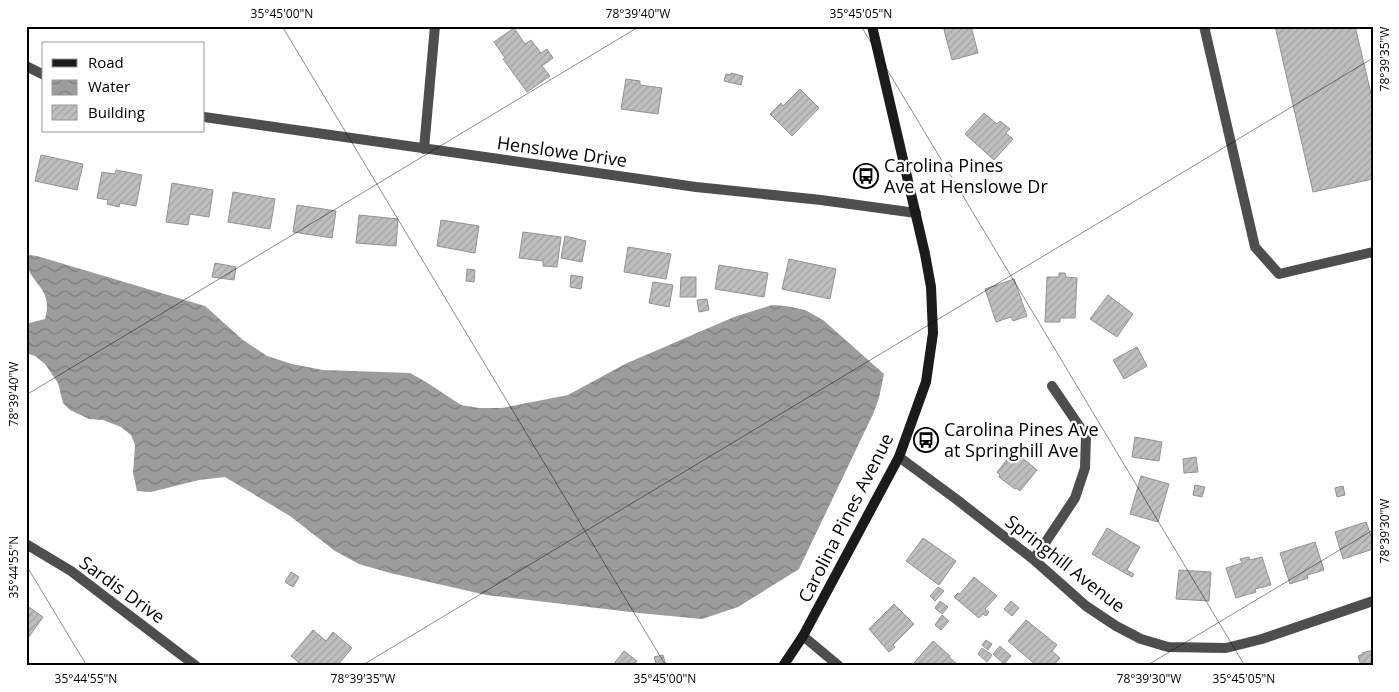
<svg xmlns="http://www.w3.org/2000/svg" width="1399" height="692" viewBox="0 0 1399 692" font-family="'Open Sans',sans-serif">
<defs>
<pattern id="water-waves" width="16" height="10" patternUnits="userSpaceOnUse" patternTransform="scale(1.25)"><rect width="16" height="10" fill="#9c9c9c"/><path d="M0 5q4-4 8 0t8 0" fill="none" stroke="#7d7d7d"/></pattern>
<pattern id="building-hatch" width="6" height="6" patternUnits="userSpaceOnUse" patternTransform="scale(1.25)"><rect width="6" height="6" fill="#bebebe"/><path d="M-1 1l2-2M0 6l6-6M5 7l2-2" fill="none" stroke="#a2a2a2"/></pattern>
</defs>
<rect width="100%" height="100%" fill="#fff"/>
<!-- water -->
<path fill="url(#water-waves)" d="M30 255 37 256 205 306 243 340 267 356 292 364 323 370 410 373 426 382 461 405 479 408H502L568 395 625 364 734 317 772 305 786 306 805 310 823 320 884 374 879 398 874 412 799 569 738 607 702 619 639 613 486 595 390 573 359 564 335 551 290 516 225 477 199 480 151 492 137 491 133 473 135 445 131 435 121 427 103 420 89 419 70 410 63 403 58 383 45 364 35 356 26 353V324L45 319C55 285 25 284 27 257Z"/>
<!-- building -->
<path fill="url(#building-hatch)" stroke="#929292" d="M943 26H971L978 53 952 60Z
M1275 26H1355L1373 102V179L1313 192Z
M514 28 525 44 531 40 541 53 547 49 553 58 542 66 550 76 527 92 503 59 505 58 494 42Z
M731 73 743 76 741 85 724 81 726 74 731 75Z
M626 79 640 81V85L662 88 658 114 621 109Z
M800 89 819 108 792 136 770 114 781 103 783 106Z
M984 113 997 124 1000 121 1010 129 1006 133 1013 139 994 160 965 134Z
M41 155 83 164 77 190 35 181Z
M116 170 142 175 136 206 120 203 119 207 107 204 108 200 97 198 102 172 115 174Z
M172 183 213 190 209 217 190 214 188 225 166 222Z
M233 192 275 199 270 229 228 222Z
M297 205 336 211 332 238 293 232Z
M359 215 398 219 396 246 356 243Z
M441 220 479 226 475 253 437 246Z
M523 232 561 237 557 267 543 266V261L519 258Z
M565 236 586 241 582 262 561 258Z
M628 247 671 254 666 279 624 272Z
M789 259 836 269 830 299 782 289Z
M215 263 236 267 234 280 212 277Z
M719 265 768 273 764 297 715 289Z
M467 269 475 270 474 282 466 281Z
M1059 273H1065L1066 277 1077 278 1075 318H1060V322H1045L1047 277H1059Z
M571 275 583 277 581 289 570 287Z
M681 277H696V297H680Z
M1014 279 1027 316 1013 321 1011 317 996 322 985 289Z
M653 282 673 285 669 307 649 303Z
M1108 295 1133 314 1117 337 1090 319Z
M707 299 709 310 699 312 697 300Z
M1137 347 1147 366 1124 379 1113 360Z
M1135 437 1162 442 1159 461 1132 457Z
M1014 451 1037 470 1020 491 1016 488 1015 489 999 477 1000 475 997 472Z
M1196 457 1198 472 1184 473 1183 459Z
M1141 476 1169 484 1158 522 1130 514Z
M1195 485 1205 487 1202 497 1193 495Z
M1343 486 1345 495 1337 497 1335 488Z
M1366 522 1373 541V549L1343 559 1335 532Z
M1107 528 1140 547 1127 570 1134 574 1132 577 1092 554Z
M923 538 956 561 939 585 906 561Z
M1315 542 1324 570 1307 575 1308 578 1290 584 1280 553Z
M1249 557 1250 560 1262 557 1271 585 1255 589 1256 592 1236 598 1226 568 1242 563 1240 559Z
M1179 570 1211 572 1209 601 1176 599Z
M291 572 299 577 293 587 285 582Z
M974 577 997 596 985 609 989 612 986 616 983 614 979 618 954 597 958 593 960 594Z
M938 587 944 591 935 601 930 596Z
M940 601 948 607 942 614 935 608Z
M1011 601 1019 608 1012 616 1004 609Z
M894 604 914 624 893 645 895 647 889 652 869 629Z
M26 605 43 617 26 641Z
M942 615 949 621 941 630 935 625Z
M1026 620 1057 645 1052 651 1060 658 1053 666H1037L1008 641Z
M313 630 326 641 333 632 352 648 337 666H303L291 656Z
M986 640 992 644 988 650 982 645Z
M933 641 950 656 949 657 959 666H918L914 663Z
M1000 646 1011 656 1004 664 993 654Z
M982 648 992 655 987 662 978 654Z
M1373 650V666H1361L1358 656 1363 654 1362 653Z
M624 651 637 661 633 666H612Z
M663 655 666 666H657L654 657Z"/>
<g fill="none" stroke-linecap="round" stroke-linejoin="round">
<!-- lane -->
<path stroke="#4e4e4e" stroke-width="10" d="M1204 26 1255 247 1279 274 1373 252"/>
<!-- street -->
<path stroke="#4e4e4e" stroke-width="10" d="M26 66 44 75
M204 117 696 187 821 200 916 213
M424 149 435 26
M899 457 956 499 1033 559 1086 606 1116 626 1141 639 1168 647 1226 648 1262 639 1373 601
M26 544 71 571 196 666
M1033 559 1043 546 1075 498 1085 468 1086 436 1052 386
M803 636 839 666"/>
<!-- secondary -->
<path stroke="#1b1b1b" stroke-width="10" d="M783 666 803 636 899 457 926 382 933 333 931 287 925 254 872 26"/>
</g>
<!-- ticks -->
<path fill="none" stroke="#000" stroke-width="1" stroke-opacity="0.45" d="M282 26 666 666M861 26 1245 666M26 395 640 26M26 565 87 666M361 666 1373 58M1146 666 1373 530"/>
<!-- icons -->
<defs>
<symbol id="bus-ring" viewBox="-11 -11 22 22"><circle r="9.5" fill="#fff" stroke="#000" stroke-width="1.5"/><path d="M-5-6H5V4H4V6H2V4H-2V6H-4V4H-5ZM-3.5-4V0h7V-4ZM-3.5 1.2v1.5H-2V1.2ZM2 1.2v1.5H3.5V1.2Z" fill="#000"/></symbol>
</defs>
<g fill-rule="evenodd">
<use href="#bus-ring" x="852" y="162" width="28" height="28"/>
<use href="#bus-ring" x="912" y="426" width="28" height="28"/>
</g>
<g text-anchor="middle" stroke-width="4.5" stroke-linejoin="round" paint-order="stroke">
<!-- street labels -->
<g font-size="18" fill="#000" stroke="#fff">
<text transform="translate(562 152) rotate(8)" y="6">Henslowe Drive</text>
<text transform="translate(846 518) rotate(-63)" y="6">Carolina Pines Avenue</text>
<text transform="translate(1065 564) rotate(38)" y="6">Springhill Avenue</text>
<text transform="translate(122 590) rotate(36)" y="6">Sardis Drive</text>
</g>
<!-- poi labels -->
<g font-size="18" fill="#000" stroke="#fff" text-anchor="start">
<text x="884" y="172">Carolina Pines<tspan x="884" dy="21">Ave at Henslowe Dr</tspan></text>
<text x="944" y="436">Carolina Pines Ave<tspan x="944" dy="21">at Springhill Ave</tspan></text>
</g>
</g>
<!-- border -->
<rect width="1399" height="692" fill="none" stroke="#ffffff" stroke-width="55"/>
<!-- legend -->
<rect x="42" y="42" width="162" height="90" fill="#ffffff" stroke="#999999"/>
<rect x="52" y="59" width="25" height="8" fill="#1b1b1b" stroke="#999999"/>
<text x="88" y="68" font-size="15" fill="#000000">Road</text>
<rect x="52" y="80" width="25" height="15" fill="url(#water-waves)" stroke="#999999"/>
<text x="88" y="92" font-size="15" fill="#000000">Water</text>
<rect x="52" y="105" width="25" height="15" fill="url(#building-hatch)" stroke="#999999"/>
<text x="88" y="118" font-size="15" fill="#000000">Building</text>
<rect x="28" y="28" width="1344" height="636" fill="none" stroke="#000" stroke-width="2"/>
<g font-size="12" text-anchor="middle" fill="#000">
<text x="282" y="18">35°45'00"N</text>
<text x="638" y="18">78°39'40"W</text>
<text x="861" y="18">35°45'05"N</text>
<text transform="translate(1385 59) rotate(-90)" y="4">78°39'35"W</text>
<text transform="translate(14 394) rotate(-90)" y="4">78°39'40"W</text>
<text transform="translate(1385 531) rotate(-90)" y="4">78°39'30"W</text>
<text transform="translate(14 567) rotate(-90)" y="4">35°44'55"N</text>
<text x="86" y="683">35°44'55"N</text>
<text x="363" y="683">78°39'35"W</text>
<text x="665" y="683">35°45'00"N</text>
<text x="1149" y="683">78°39'30"W</text>
<text x="1244" y="683">35°45'05"N</text>
</g>
</svg>
